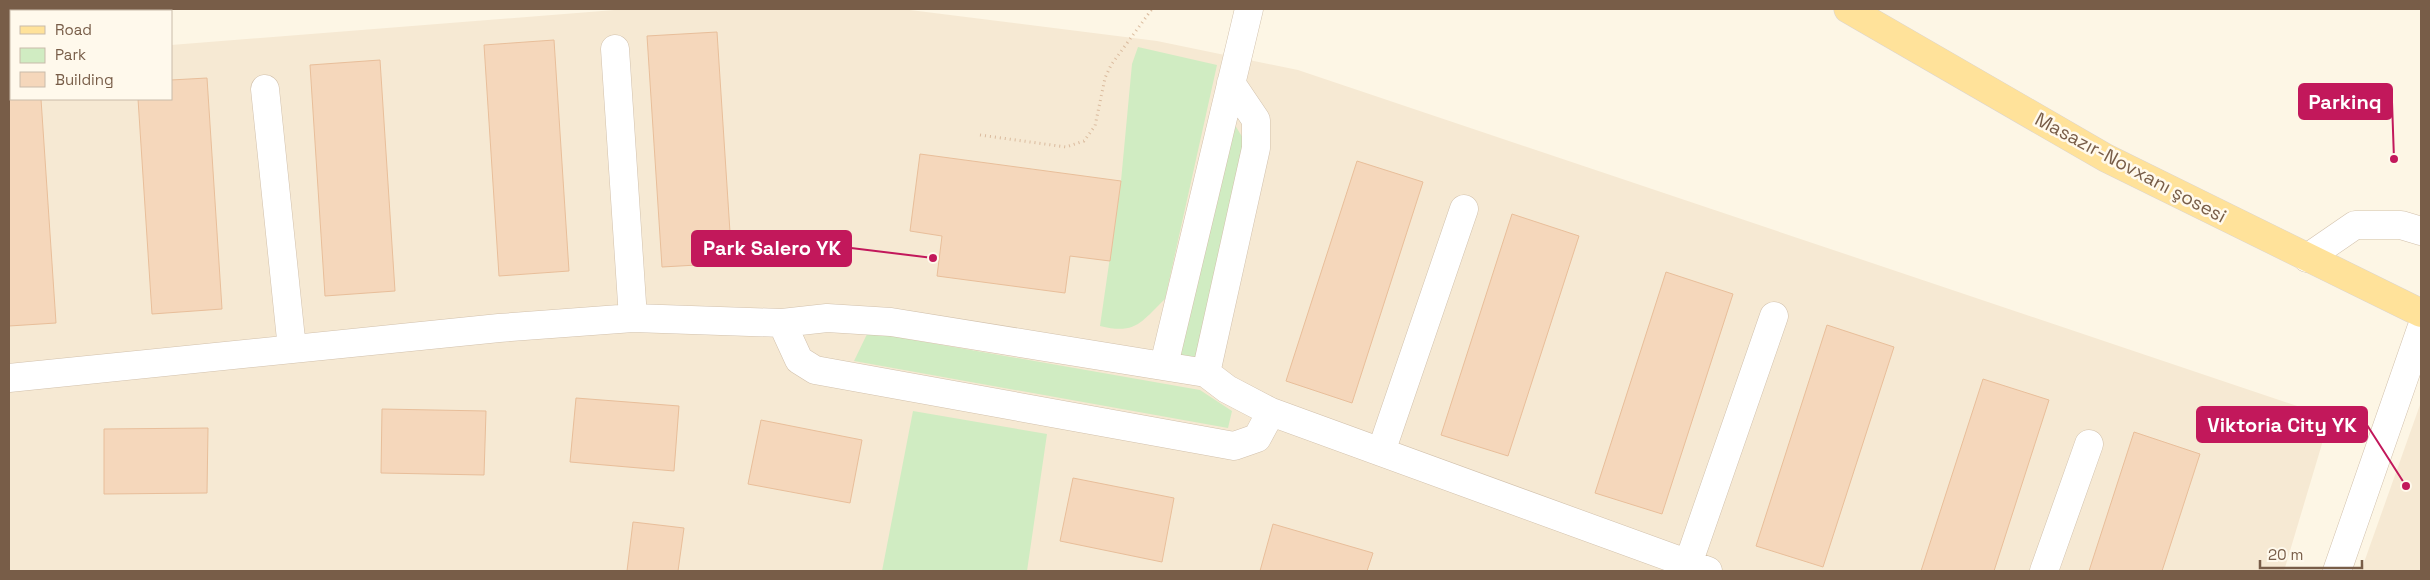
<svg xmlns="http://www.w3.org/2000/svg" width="2430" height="580" viewBox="0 0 2430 580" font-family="'Space Grotesk',sans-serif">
<rect width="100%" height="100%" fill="#fdf6e5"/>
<!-- residential -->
<path fill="#f6e9d3" d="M627 9H902L1157 41 1298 70 2330 417 2284 571H9V58H11V99H171V45Z
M2421 402V571H2361Z"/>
<!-- green -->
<path fill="#d0ecc2" d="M1138 47 1217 65 1165 299C1141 322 1136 335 1100 326L1121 181 1132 64Z
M1233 122 1246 143 1198 358 1180 355Z
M868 332 1200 390 1232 411 1228 428 854 361Z
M913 411 1047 434 1027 571H882Z"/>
<!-- building -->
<path fill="#f5d7bb" stroke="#e8be9a" d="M717 32 732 263 662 267 647 36Z
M554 40 569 271 499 276 484 45Z
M380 60 395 291 325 296 310 65Z
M207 78 222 309 152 314 138 99H171V80Z
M9 94H11V99H41L56 323 9 326Z
M920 154 1121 181 1110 261 1070 256 1065 293 937 276 942 236 910 231Z
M1357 161 1423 182 1352 403 1286 381Z
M1512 214 1579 236 1508 456 1441 435Z
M1666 272 1733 294 1662 514 1595 493Z
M1827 325 1894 347 1823 567 1756 546Z
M1983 379 2049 400 1994 571H1921Z
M576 398 679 406 674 471 570 462Z
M382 409 486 411 484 475 381 473Z
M761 420 862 440 850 503 748 484Z
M208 428 207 493 104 494V429Z
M2134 432 2200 454 2162 571H2089Z
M1073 478 1174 498 1162 562 1060 541Z
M633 522 684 528 678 571H627Z
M1273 524 1373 553 1367 571H1260Z"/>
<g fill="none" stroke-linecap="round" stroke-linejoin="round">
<defs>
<path id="minor" d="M615 49 633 318
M265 89 292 349
M2307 258 2355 225H2401L2421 231
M782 323 799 360 815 370 1234 446 1257 438 1271 412
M1164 365 1249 9
M1206 373 1256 148V120L1231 83
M9 378 499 328 633 318 782 323 827 318 891 322 1206 373 1227 389 1271 412 1708 571
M1381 452 1464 209
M1688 564 1774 316
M2044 571 2089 444
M2337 571 2421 329"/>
<path id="major" d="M1848 9 2106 158 2421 313"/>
</defs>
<!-- minor casing -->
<use href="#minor" stroke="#d2c1ac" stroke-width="29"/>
<!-- major casing -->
<use href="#major" stroke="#dcd5cf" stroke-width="29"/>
<!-- path -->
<path stroke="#daba9d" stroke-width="3" stroke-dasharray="1 4" stroke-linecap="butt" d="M980 135 1066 147 1084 141 1095 126 1105 78 1111 65 1152 9"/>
<!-- minor -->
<use href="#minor" stroke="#fff" stroke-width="28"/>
<!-- major -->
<use href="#major" stroke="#ffe29a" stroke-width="28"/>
</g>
<g text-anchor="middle" stroke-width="5" stroke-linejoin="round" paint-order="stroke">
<!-- street labels -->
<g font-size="19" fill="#785d48" stroke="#fff9ec">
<text transform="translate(2131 167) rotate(28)" y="7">Masazır-Novxanı şosesi</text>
</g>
</g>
<!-- callouts -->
<path fill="none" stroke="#c2185b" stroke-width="2" d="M2394 159L2392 102M933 258L851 248M2406 486L2367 425"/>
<g fill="#c2185b" stroke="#fff9ec" stroke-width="2">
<circle cx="2394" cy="159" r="5"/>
<circle cx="933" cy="258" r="5"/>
<circle cx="2406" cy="486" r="5"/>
</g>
<g fill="#c2185b" stroke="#c2185b" stroke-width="2">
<rect x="2299" y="84" width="93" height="35" rx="5"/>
<rect x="692" y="231" width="159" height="35" rx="5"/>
<rect x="2197" y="407" width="170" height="35" rx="5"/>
</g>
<g font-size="20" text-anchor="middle" font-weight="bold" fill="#fff">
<text x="2345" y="109">Parkinq</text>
<text x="772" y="255">Park Salero YK</text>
<text x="2282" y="432">Viktoria City YK</text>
</g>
<!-- border -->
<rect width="2430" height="580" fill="none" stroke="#785d48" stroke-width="20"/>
<!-- legend -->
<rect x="10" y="10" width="162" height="90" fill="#fff9ec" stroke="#c9bbaa"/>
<rect x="20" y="26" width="25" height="8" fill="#ffe29a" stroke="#c9bbaa"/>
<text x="55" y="35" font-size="15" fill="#785d48">Road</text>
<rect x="20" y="48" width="25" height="15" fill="#d0ecc2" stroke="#c9bbaa"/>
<text x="55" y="60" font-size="15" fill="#785d48">Park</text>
<rect x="20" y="72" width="25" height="15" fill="#f5d7bb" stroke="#c9bbaa"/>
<text x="55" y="85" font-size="15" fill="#785d48">Building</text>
<!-- scale -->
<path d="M2260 560v8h102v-8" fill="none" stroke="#785d48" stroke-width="2.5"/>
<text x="2268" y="560" font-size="15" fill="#785d48" stroke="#fff9ec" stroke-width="4" paint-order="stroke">20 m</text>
</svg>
